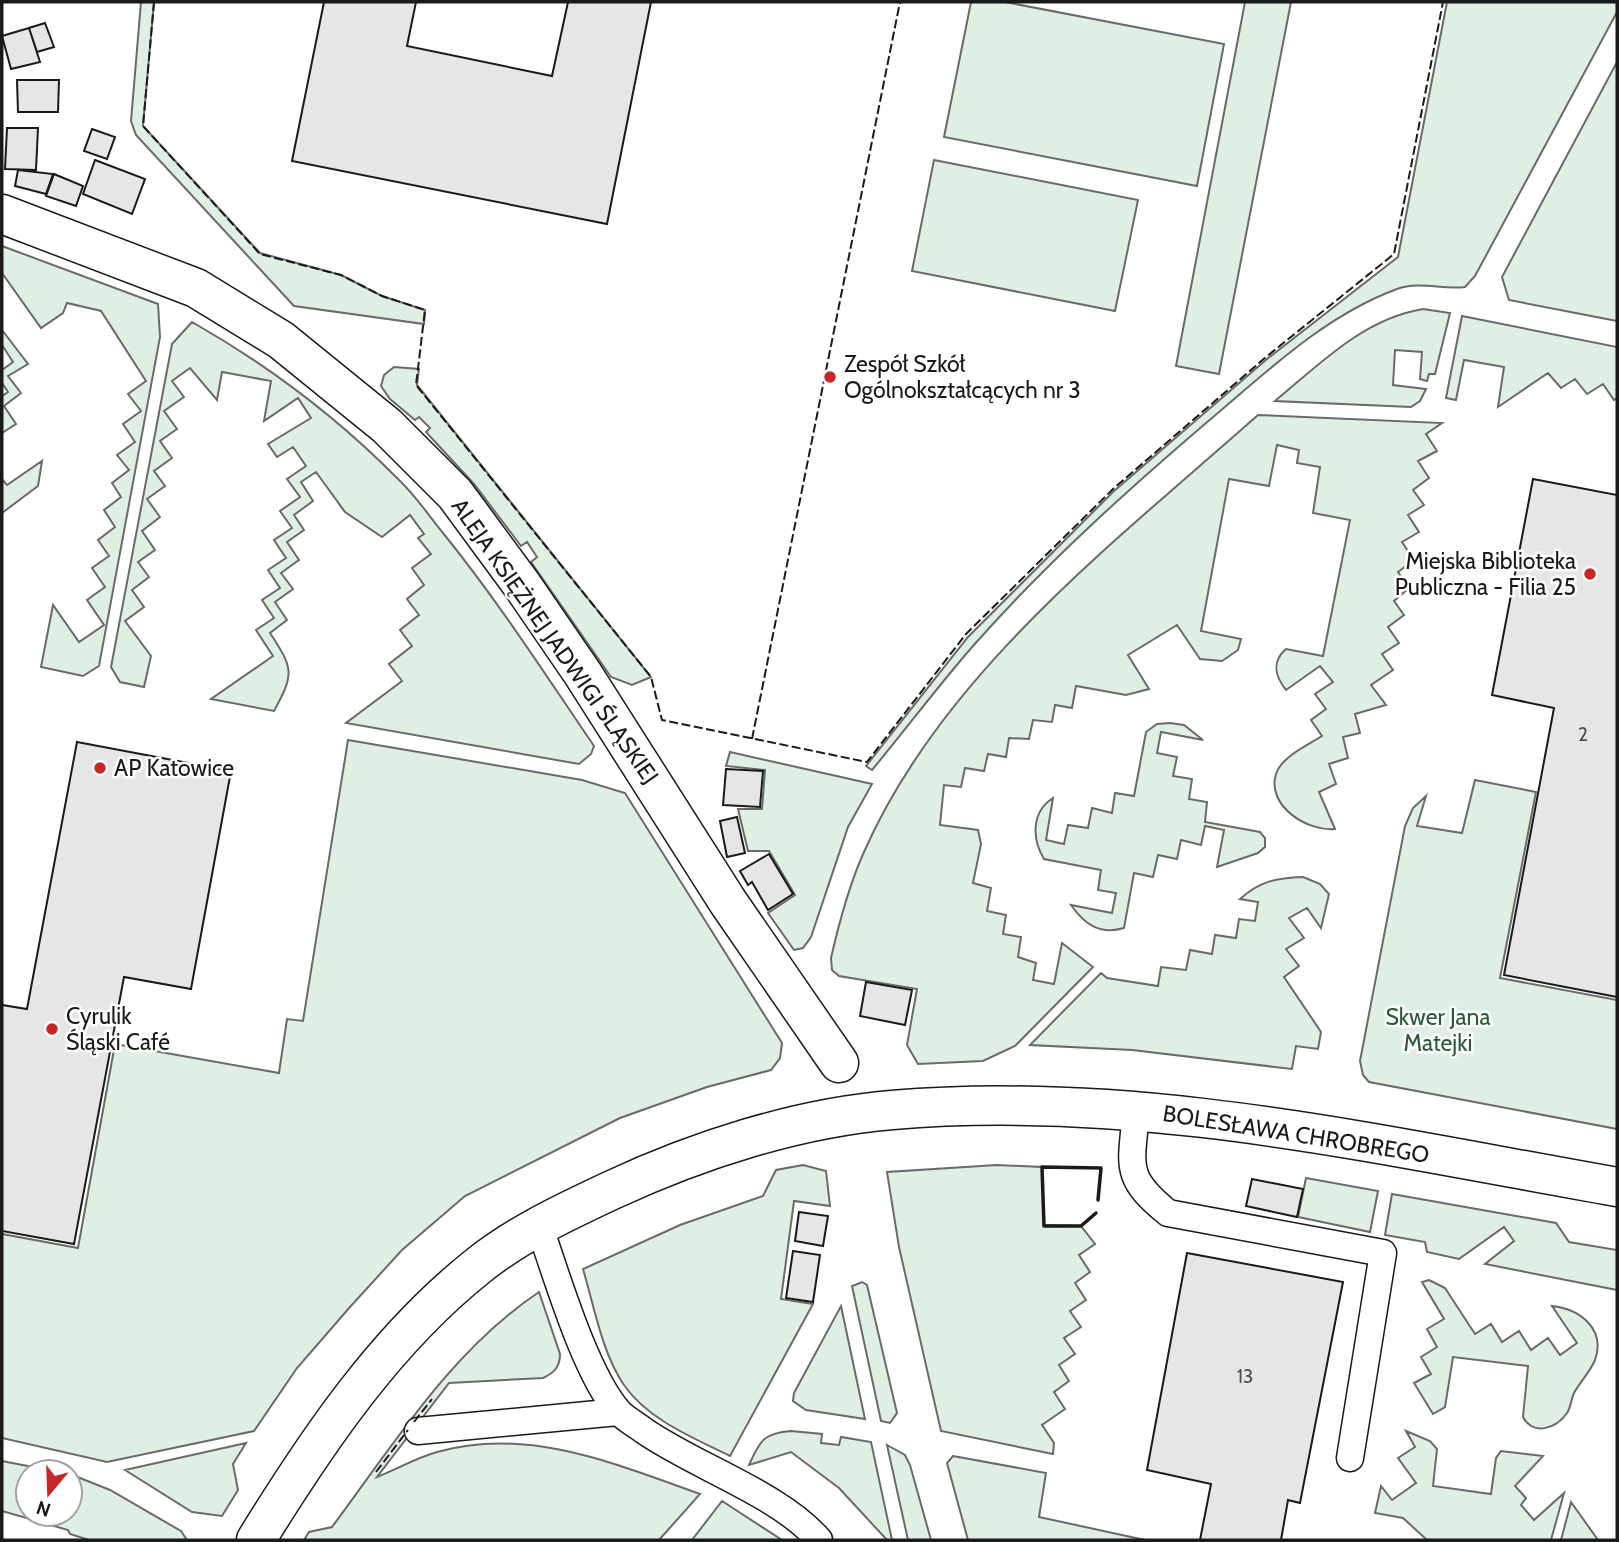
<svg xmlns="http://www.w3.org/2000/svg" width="1619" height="1542" viewBox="0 0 1619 1542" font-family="Cabin,sans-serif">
<rect width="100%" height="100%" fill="#fff"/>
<!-- green -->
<path fill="#e0efe3" stroke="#6a6a6a" stroke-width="2" d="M141 2H154L143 126 260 253 341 275 382 296 425 310 424 324 294 306 136 135 131 121Z
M971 2H1005L1224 44 1197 186 944 137Z
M1245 2H1291L1219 374 1176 366Z
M1447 2H1617V12L1475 276 1465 287C1442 290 1420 281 1397 289 1329 314 1274 365 1219 412 1133 485 1048 561 973 646 938 686 906 729 872 770L866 766 968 637 1114 491 1267 359 1398 257Z
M1617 62V321L1509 300 1502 277Z
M934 160 1138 200 1115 311 912 271Z
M2 246 158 304 160 337 99 666 83 676 41 667 53 605 79 642 104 625 87 600 105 587 92 568 109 556 98 540 115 527 104 510 121 497 112 483 129 470 117 455 135 442 123 424 141 411 128 394 146 381 101 311 67 303 63 313 41 328 2 273Z
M1423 309 1450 313 1435 374H1429L1427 381 1420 379 1422 352 1395 350 1393 385 1426 389 1420 401 1411 407 1275 401C1320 364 1363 319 1423 309Z
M1462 316 1617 347V398L1614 400 1603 384 1587 394 1575 379 1561 388 1548 373 1498 407 1504 367 1464 360 1456 400 1446 398Z
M192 322C266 364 339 419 399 480 416 496 429 516 443 533 498 601 545 674 594 746L591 754 579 764 346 723 402 681 389 664 412 646 400 630 419 615 407 599 424 585 412 568 431 554 418 538 424 534 410 515 382 537 345 512 316 472 301 482 313 501 294 515 304 530 287 542 299 560 281 573 293 589 275 602 287 620 270 633C293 668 295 673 274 711L211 699 273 656 256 630 274 618 262 600 280 588 268 570 286 558 274 540 292 528 280 511 300 497 287 479 306 466 293 447 277 457 268 444 311 418 298 398 264 421 271 381 222 372 217 400 190 368 172 381 184 397 164 411 177 429 160 441 172 458 154 471 165 486 147 499 160 517 142 531 155 550 138 562 149 577 132 590 144 607 125 621 151 656 144 687 120 682 111 667 172 344Z
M2 330 28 364 8 376 21 393 4 406 16 424 2 433V396L8 392 2 383V370L13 362 2 345Z
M394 367 419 369 417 385 651 677 632 685 611 677 531 562 537 557 527 542 521 546 474 484 426 432 430 428 419 417 415 420 390 399 381 386 384 375Z
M1258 415 1442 423 1426 434 1437 451 1418 461 1429 478 1413 490 1424 505 1408 515 1419 532 1402 542 1414 560 1398 572 1409 588 1394 601 1404 615 1388 627 1399 643 1382 654 1393 670 1371 685 1386 705 1355 714 1360 733 1343 737 1348 758 1329 764 1336 784 1319 792 1335 829C1308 832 1266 806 1276 774 1281 757 1308 745 1322 736L1311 720 1326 709 1315 694 1333 682 1320 666 1286 690C1275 676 1271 662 1286 649L1323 656 1350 520 1313 513 1320 467 1297 463 1299 450 1277 445 1269 486 1229 479 1201 631 1241 639 1238 650 1222 661 1200 659 1177 625 1128 655 1149 689 1126 695 1076 686 1072 708 1055 705 1052 722 1033 720 1029 739 1009 738 1006 757 988 754 984 771 965 768 961 787 944 785 940 825 978 830 981 844 973 883 991 888 987 911 1006 915 1003 934 1021 937 1018 957 1036 963 1033 980 1054 984 1062 943 1093 967 1015 1046 983 1061 918 1064 907 1045 917 989 839 976 832 970 831 958C839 923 849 885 864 852 942 674 1116 541 1258 415Z
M42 461 38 486 2 513V479L7 485Z
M1170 723 1184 725 1203 740 1161 732 1157 753 1177 757 1173 776 1192 779 1189 799 1207 802 1205 822 1260 832 1265 838V847L1258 853 1217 867 1224 830 1205 826 1201 845 1181 840 1177 859 1158 855 1153 877 1134 873 1124 928C1100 935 1085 925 1071 905L1112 913 1116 893 1098 890 1101 870 1044 859C1032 839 1031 812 1053 798L1046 840 1064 844 1068 825 1088 828 1092 808 1112 813 1115 793 1134 796 1146 732 1157 724Z
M348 740 582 780 625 793 782 1043 780 1058 771 1070 707 1087 620 1118 465 1196 402 1250 350 1307 297 1368 254 1431 107 1462 2 1438V1234L78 1248 115 1044 279 1073 287 1019 303 1021Z
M730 752 872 784 848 827 811 937 803 948 794 950 768 913 795 895 769 851H748L738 809H762L765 770 726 766Z
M1475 780 1536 792 1500 978 1617 1000V1129L1369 1082 1363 1075 1360 1061 1405 826 1413 808 1426 796 1417 826 1462 833Z
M1303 877 1320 884 1329 894 1321 928 1307 908 1289 918 1304 938 1286 949 1299 966 1284 977 1321 1032 1318 1049 1296 1046 1292 1069 1132 1050 1030 1045 1101 973 1107 978 1158 986 1161 967 1186 970 1190 950 1212 954 1215 935 1236 938 1239 919 1255 921 1258 902 1240 899C1260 881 1276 878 1303 877Z
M803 1165 826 1171 830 1206 794 1201 781 1299 813 1304 730 1456C694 1438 648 1420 624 1385 602 1353 594 1306 583 1269L680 1225 763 1196 776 1170Z
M997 1165 1042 1167 1044 1225 1081 1226 1095 1244 1079 1255 1090 1272 1075 1283 1086 1300 1070 1311 1081 1327 1064 1338 1075 1354 1059 1365 1069 1381 1054 1392 1065 1409 1042 1425 1054 1443 1053 1454 941 1431 899 1247 887 1172Z
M1306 1178 1378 1191 1370 1232 1298 1217Z
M1392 1194 1556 1223 1569 1242 1617 1250V1290L1485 1264 1514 1241 1504 1227 1459 1259 1427 1252 1425 1242 1385 1235Z
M1429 1280 1445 1288 1475 1334 1491 1324 1502 1342 1519 1331 1531 1350 1548 1338 1560 1355 1577 1343 1552 1306C1580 1309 1606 1329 1595 1360 1590 1372 1580 1382 1574 1393 1571 1399 1571 1407 1567 1413 1556 1429 1533 1436 1523 1417L1528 1366 1453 1357 1445 1407 1433 1414 1414 1383 1431 1374 1421 1357 1437 1347 1427 1329 1444 1319 1422 1282Z
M862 1282 867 1285 897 1413 890 1423 881 1421 852 1286Z
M539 1292 560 1354C560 1367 554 1373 543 1378L449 1383 377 1477C397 1469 416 1458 437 1452 527 1426 616 1464 700 1494L659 1540H304L309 1532 332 1527C394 1444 451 1351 539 1292Z
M841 1306 865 1419 806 1410 793 1401 794 1393Z
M791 1431 822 1434 821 1443 839 1445 841 1437 871 1442 892 1540H887L839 1488 791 1452 749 1465C760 1440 764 1433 791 1431Z
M1406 1431 1430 1441 1437 1449 1433 1486 1491 1494 1496 1458 1501 1451 1543 1456 1515 1486 1526 1498 1521 1505 1534 1520 1564 1493 1551 1540H1427L1403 1518 1375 1513 1381 1486 1392 1500 1416 1483 1398 1458 1415 1447Z
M246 1443 233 1464 238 1490 222 1516 192 1512 125 1470Z
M887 1445 905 1455 910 1465 931 1540H908Z
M953 1456 1046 1473 1039 1517 1145 1540H968L947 1463Z
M2 1461 59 1472H28V1514H70V1474L110 1490 181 1531 187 1540H89L70 1534 68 1530 2 1511Z
M722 1501 782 1540H692Z
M1571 1502 1598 1540H1561Z"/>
<!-- building -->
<path fill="#e6e6e6" stroke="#1a1a1a" stroke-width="2" d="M324 2H416L407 46 552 76 568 2H651L607 224 292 161Z
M45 23 54 47 37 52 29 28Z
M29 28 40 62 11 69 2 36Z
M17 80H59L58 112H18Z
M7 128H38L36 170 5 169Z
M92 129 115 137 107 159 84 151Z
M95 160 145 179 132 214 83 194Z
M18 170 53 174 46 194 15 186Z
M54 174 83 186 76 206 46 196Z
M1533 479 1617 495V997L1504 975 1554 708 1492 695Z
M77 742 231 771 191 989 124 977 74 1244 2 1231V1005L27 1009Z
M726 769 763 771 760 807 723 805Z
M737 817 745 853 727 857 720 821Z
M769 854 793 894 768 910 752 882 748 885 740 871Z
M866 982 912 990 905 1025 860 1016Z
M1252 1179 1303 1189 1297 1217 1246 1206Z
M799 1212 828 1216 823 1246 795 1241Z
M793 1251 820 1255 813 1302 786 1298Z
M1187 1253 1343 1282 1300 1503 1288 1500 1281 1540H1200L1211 1484 1147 1470Z"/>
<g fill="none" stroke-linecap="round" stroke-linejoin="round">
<defs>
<path id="lane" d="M1136 1111C1132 1165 1122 1176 1168 1213L1383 1253 1350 1458
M539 1225C556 1274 585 1373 618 1411 624 1418 635 1424 643 1430 694 1466 780 1494 819 1540
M418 1431 618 1412"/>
<path id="street" d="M2 214 196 288 281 340 387 426 455 494 522 585 583 674 728 902 839 1063
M256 1540C317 1441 386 1339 478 1266 518 1234 565 1212 612 1190 698 1150 797 1118 892 1110 1137 1089 1378 1145 1617 1187"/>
</defs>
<!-- lane casing -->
<use href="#lane" stroke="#1a1a1a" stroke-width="29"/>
<!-- street casing -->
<use href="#street" stroke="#1a1a1a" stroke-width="41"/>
<!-- lane -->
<use href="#lane" stroke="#fff" stroke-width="26"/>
<!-- street -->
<use href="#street" stroke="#fff" stroke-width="38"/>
<!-- fence -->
<path stroke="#1a1a1a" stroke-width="2" stroke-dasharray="9 3.5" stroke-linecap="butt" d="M154 2 143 126 260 254 341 275 382 296 425 310 416 385 651 677 662 720 867 762 966 634 1113 489 1266 357 1394 254 1443 2
M752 739 900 2
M414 1422 432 1399
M376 1472 408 1430"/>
<!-- wall -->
<path stroke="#1a1a1a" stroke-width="3.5" d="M1096 1213 1081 1226H1044L1042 1167 1101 1168 1098 1200"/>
</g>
<!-- markers -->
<g fill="#c62828" stroke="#fff" stroke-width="2.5">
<circle cx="830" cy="377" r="7"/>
<circle cx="1590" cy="574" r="7"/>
<circle cx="100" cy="768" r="7"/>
<circle cx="52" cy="1029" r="7"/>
</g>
<g text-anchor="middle" stroke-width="5" stroke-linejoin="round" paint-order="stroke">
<!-- number labels -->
<g font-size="19" fill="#4d4d4d">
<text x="1583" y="741">2</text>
<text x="1245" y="1383">13</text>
</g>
<!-- poi labels -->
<g font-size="23" fill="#1a1a1a" stroke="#fff" text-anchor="start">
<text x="844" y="372">Zespół Szkół<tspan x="844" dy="26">Ogólnokształcących nr 3</tspan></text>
<text x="1576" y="569" text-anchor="end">Miejska Biblioteka<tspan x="1576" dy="26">Publiczna - Filia 25</tspan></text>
<text x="114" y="776">AP Katowice</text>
<text x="66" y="1024">Cyrulik<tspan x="66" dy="26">Śląski Café</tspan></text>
</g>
<!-- street labels -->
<g font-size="23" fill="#1a1a1a" stroke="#fff">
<text transform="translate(555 641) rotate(55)" y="8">ALEJA KSIĘŻNEJ JADWIGI ŚLĄSKIEJ</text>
<text transform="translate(1296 1134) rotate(9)" y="8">BOLESŁAWA CHROBREGO</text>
</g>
<!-- park labels -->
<g font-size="23" fill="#2b5a34" stroke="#fff">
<text x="1438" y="1025">Skwer Jana<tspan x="1438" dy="26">Matejki</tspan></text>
</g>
</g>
<!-- border -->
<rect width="1619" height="1542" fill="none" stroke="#1a1a1a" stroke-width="7"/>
<!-- north arrow -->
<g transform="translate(49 1493) rotate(199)"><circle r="33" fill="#ffffff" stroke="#a3a3a3" stroke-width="2"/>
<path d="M0-5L12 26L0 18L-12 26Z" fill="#c62828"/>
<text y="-10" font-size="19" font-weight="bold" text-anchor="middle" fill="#1a1a1a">N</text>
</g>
</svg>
